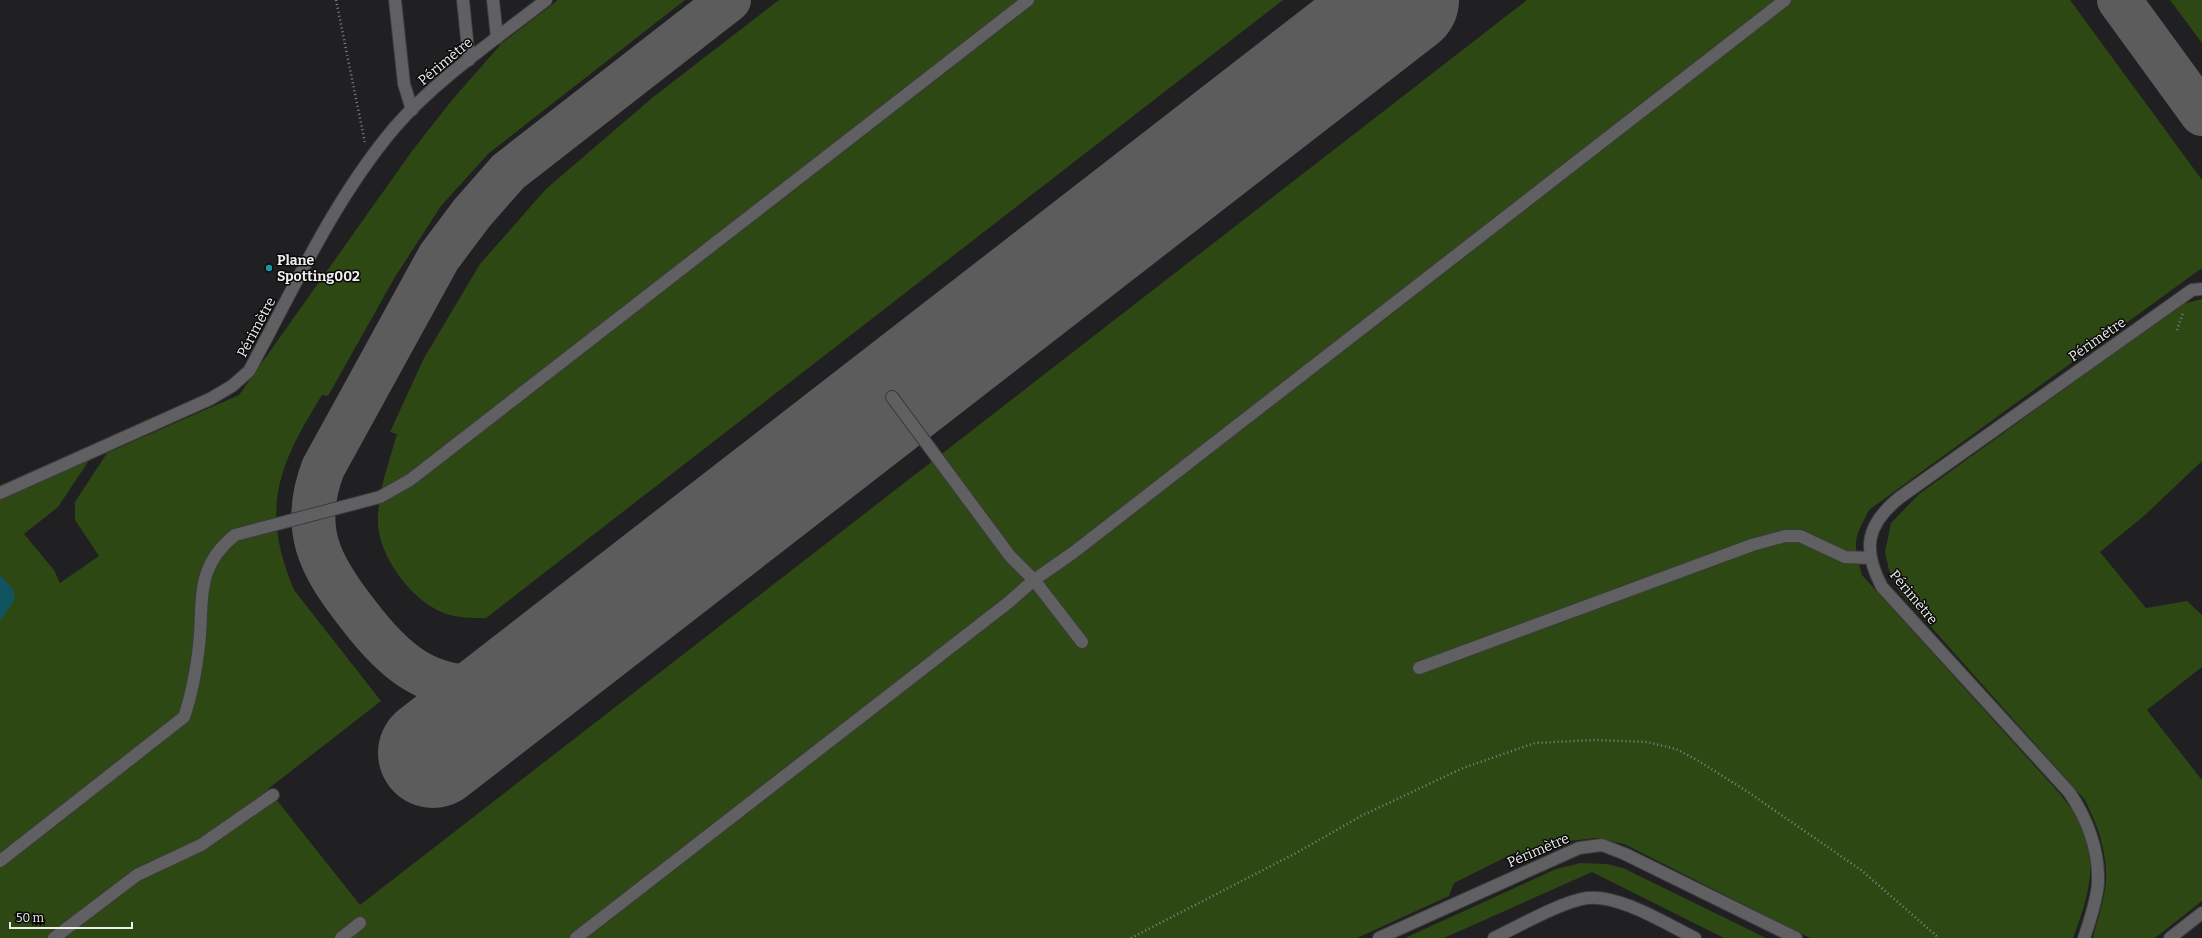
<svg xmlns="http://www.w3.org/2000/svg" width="2202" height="938" viewBox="0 0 2202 938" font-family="Bitter,serif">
<rect width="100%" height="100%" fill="#201f21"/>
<!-- green -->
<path fill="#2e4814" d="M558 0H685L488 154 441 206 395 277 328 396 322 395C278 466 260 509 294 590L381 701 268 789 360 905 1527 0H2070L2202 180V268L1869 510C1853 541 1853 541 1862 575L2061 795C2068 804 2076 814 2081 823 2100 861 2087 902 2073 938H1810L1624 844 1596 838 1570 841 1531 860 1514 853 1454 883 1449 896 1357 938H0V500L90 459 58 507 24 534 54 570 60 583 99 556 75 520V502L107 453 239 395 412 151 452 100 502 43Z
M779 0H1283L486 618C471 618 457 618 444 613 412 601 379 557 378 523 377 493 389 463 397 434L390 432 424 358 480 264 546 189 652 98Z
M2170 0H2202V43Z
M2202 299V461L2145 515 2100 552 2146 608 2187 601 2202 615V667L2147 710 2202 780V901L2155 938H2093C2097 920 2105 899 2106 880 2107 851 2098 826 2085 800L1899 591 1889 570 1885 552 1891 523 1919 494 2182 304Z
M1581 863 1607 864 1623 868 1766 938H1724L1592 872 1444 938H1405L1556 869Z"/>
<!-- water -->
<path fill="#115460" d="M0 575 13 589 15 599 0 621Z"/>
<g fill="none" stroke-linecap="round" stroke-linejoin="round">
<!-- taxiway -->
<path stroke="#5c5c5d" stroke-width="44" d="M2119 0 2202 114
M584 637C557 656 528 682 494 686 429 693 394 662 357 613 320 566 300 529 323 468L439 257 472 213 508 172 729 0"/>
<!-- runway -->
<path stroke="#5c5c5d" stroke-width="110" d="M433 753 1404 0"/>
<defs>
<path id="minor" d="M395 0 404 84 412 110
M463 0 469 60
M493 0 497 38
M892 397 1010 556 1034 580 1082 642
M0 493 210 399 232 386 249 371C294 288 334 199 395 127 438 78 495 40 546 0
M1419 668 1752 545 1785 536H1800L1845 557 1871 558
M0 861 184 717C192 694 196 671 199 646 204 600 194 568 235 535L380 497 410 480 1028 0
M54 938 137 875 201 845 273 795
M341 938 360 923
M576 938 1009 602 1034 580 1074 552 1785 0
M1379 938 1579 848 1602 845 1625 854 1796 938
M1494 938C1517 927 1563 901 1587 898 1619 894 1666 924 1695 938
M2084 938C2089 924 2098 895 2098 881 2099 850 2087 818 2069 792L1882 587C1862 549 1866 525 1899 498L2192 290 2202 289
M2170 938 2202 913"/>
</defs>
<!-- minor casing -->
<use href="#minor" stroke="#3c3b3c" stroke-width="14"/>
<!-- path -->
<path stroke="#858485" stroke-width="2.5" stroke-dasharray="1 3" stroke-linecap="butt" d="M336 0 365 143
M2177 330 2183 313
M1131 938 1298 852 1361 816 1463 768 1535 743 1595 740 1647 742 1676 749 1697 760 1748 792 1861 870 1939 938"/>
<!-- minor -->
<use href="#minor" stroke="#605f61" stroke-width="12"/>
</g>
<!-- markers -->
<circle fill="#0f9aa8" stroke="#0a090a" stroke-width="1.5" cx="269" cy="268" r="4"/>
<g text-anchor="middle" stroke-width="3" stroke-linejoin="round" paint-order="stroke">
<!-- street labels -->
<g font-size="14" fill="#efeeef" stroke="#0a090a">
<text transform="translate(445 61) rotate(-40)" y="5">Périmètre</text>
<text transform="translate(256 327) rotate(-62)" y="5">Périmètre</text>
<text transform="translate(2097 339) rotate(-35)" y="5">Périmètre</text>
<text transform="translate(1914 597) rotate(50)" y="5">Périmètre</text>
<text transform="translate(1538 850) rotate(-23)" y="5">Périmètre</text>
</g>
<!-- poi labels -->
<g font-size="14" font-weight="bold" fill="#efeeef" stroke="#0a090a" text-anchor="start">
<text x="277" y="265">Plane<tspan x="277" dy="16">Spotting002</tspan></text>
</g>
</g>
<!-- scale -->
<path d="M10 922v6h122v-6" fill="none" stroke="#efeeef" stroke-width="2"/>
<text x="16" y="922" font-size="12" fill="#efeeef" stroke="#0a090a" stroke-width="3" paint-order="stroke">50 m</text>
</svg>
